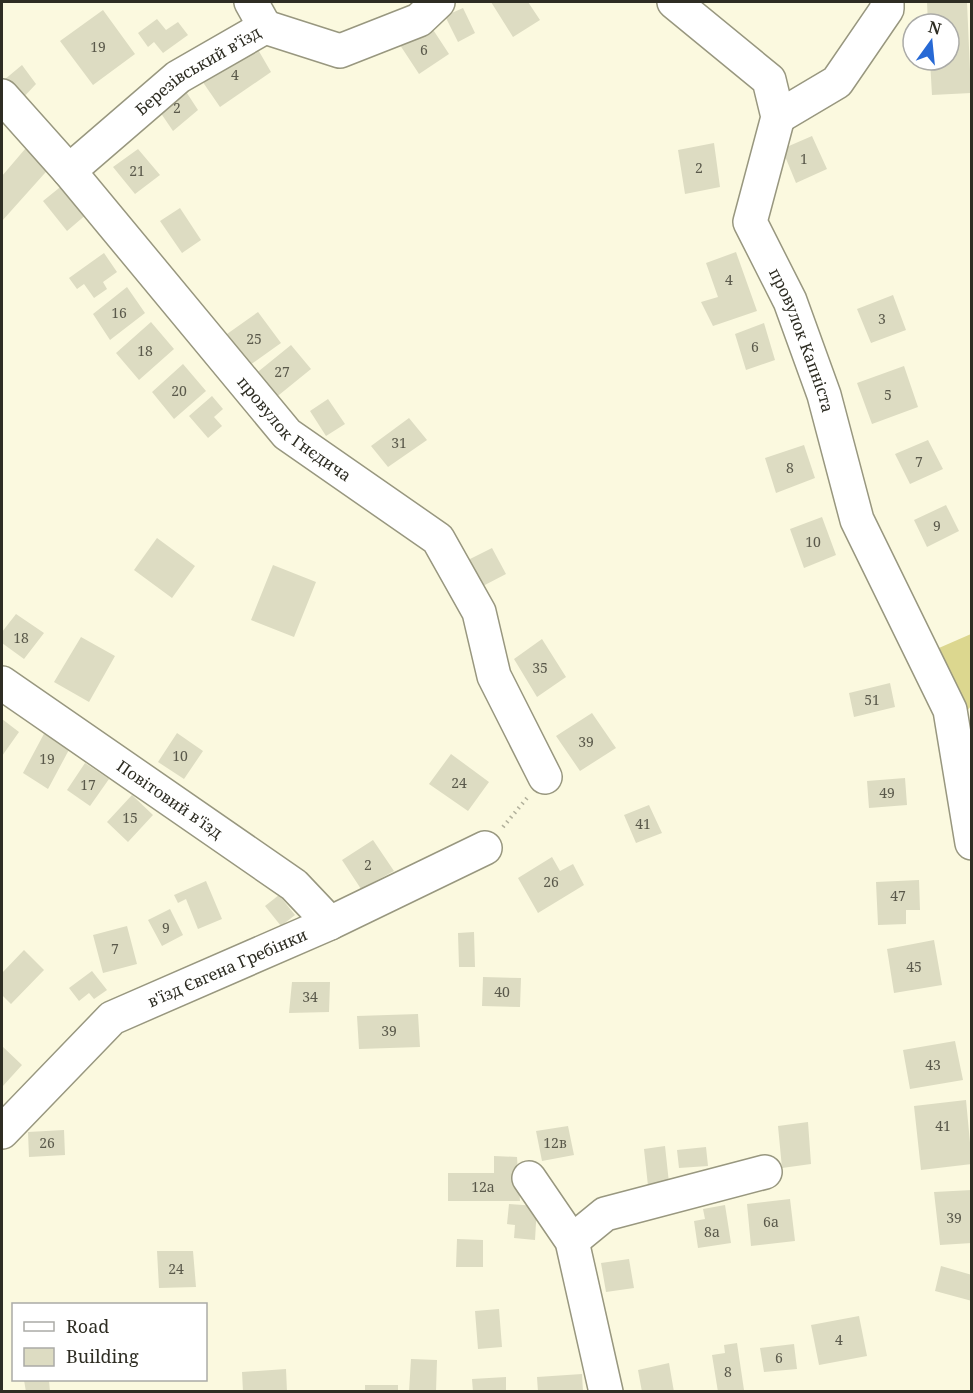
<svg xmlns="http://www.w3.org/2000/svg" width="973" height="1393" viewBox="0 0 973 1393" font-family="'Noto Serif',serif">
<rect width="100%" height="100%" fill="#fbf9df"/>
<!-- green -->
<path fill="#dcd78f" d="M971 634V706L967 711 932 651Z"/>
<!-- building -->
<path fill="#dddcc2" d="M491 2H528L540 20 513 37Z
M927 2H967L971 93 932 95 930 60H949V24H928Z
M463 8 475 33 458 42 445 16Z
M103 10 135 54 93 85 60 41Z
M157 19 166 30 178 22 188 35 163 53 154 42 148 47 138 33Z
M430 25 449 54 419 74 400 45Z
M253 41 271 72 220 107 200 78Z
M22 65 36 84 20 101 4 80Z
M181 84 198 110 173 131 156 106Z
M812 136 827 169 796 183 782 149Z
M31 142 53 164 2 221V176Z
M714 143 720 187 685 194 678 150Z
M138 149 160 175 135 194 113 167Z
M64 184 88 213 67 231 43 201Z
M180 208 201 240 182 253 160 221Z
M736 252 757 311 713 326 701 302 718 297 706 263Z
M104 253 117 272 103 282 107 289 94 298 84 284 77 289 69 278Z
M127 287 145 313 110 340 93 314Z
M893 295 906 330 871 343 857 309Z
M258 312 281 343 250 365 227 334Z
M151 322 174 349 139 380 116 353Z
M764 323 775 360 746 370 735 334Z
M291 345 311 369 274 399 254 375Z
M183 364 206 391 174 419 152 392Z
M904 366 918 407 872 424 857 383Z
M212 396 223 409 214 417 222 426 208 438 189 416Z
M328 399 345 424 326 436 310 411Z
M409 418 427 440 388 467 371 446Z
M928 440 943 469 910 484 895 454Z
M804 445 815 478 776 493 765 458Z
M946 505 959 531 927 547 914 520Z
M822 517 836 555 804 568 790 529Z
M157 538 195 566 172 598 134 570Z
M492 548 506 574 481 587 468 560Z
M273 565 316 582 294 637 251 620Z
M16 614 44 633 24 659 2 643V632Z
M81 637 115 656 89 702 54 682Z
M542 639 566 677 537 697 514 659Z
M890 683 895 707 854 717 849 693Z
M592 713 616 748 580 771 556 736Z
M2 719 19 732 2 756Z
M46 730 71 746 48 789 23 773Z
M177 733 203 751 184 779 158 762Z
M451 754 489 782 468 811 429 784Z
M85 763 109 779 90 806 67 790Z
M905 778 907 805 869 808 867 781Z
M132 795 153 815 128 842 107 822Z
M649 805 662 833 636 843 624 815Z
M373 840 394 871 361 889 342 860Z
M552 857 560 871 573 864 584 885 538 913 518 878Z
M919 880 920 910H906V924L878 925 876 882Z
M206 881 222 919 198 929 186 899 178 903 174 895Z
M279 895 295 915 281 926 265 906Z
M170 909 183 935 162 946 148 920Z
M127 926 137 964 103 973 93 935Z
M474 932 475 967H459L458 933Z
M934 940 942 985 894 993 887 949Z
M24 950 44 970 11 1004 2 995V973Z
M92 971 107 990 94 999 89 993 79 1001 69 988Z
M483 977 521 978 520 1007 482 1006Z
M292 982H330L329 1012 289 1013Z
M418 1014 420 1047 359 1049 357 1016Z
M955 1041 963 1080 910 1089 903 1050Z
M2 1046 22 1065 2 1087Z
M966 1100 972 1164 921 1170 914 1106Z
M808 1122 811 1164 782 1168 778 1126Z
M568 1126 574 1155 542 1161 536 1131Z
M64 1130 65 1155 29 1157 28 1132Z
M665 1146 669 1183 648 1186 644 1149Z
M706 1147 708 1166 679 1168 677 1150Z
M494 1156 517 1157 520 1201H448V1173H494Z
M972 1190V1243L940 1245 934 1192Z
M790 1199 795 1241 751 1246 747 1204Z
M509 1204 537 1206 535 1240 514 1238 515 1225 507 1224Z
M725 1205 731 1243 698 1248 694 1221 705 1219 703 1209Z
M457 1239 483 1240V1267H456Z
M157 1251H193L196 1287 159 1288Z
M629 1259 634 1288 606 1292 601 1263Z
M941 1266 972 1275V1301L935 1291Z
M499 1309 502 1347 478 1349 475 1311Z
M859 1316 867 1356 819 1365 811 1325Z
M737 1343 744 1390 718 1392 712 1355 725 1353 724 1345Z
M794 1344 797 1369 764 1372 760 1348Z
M411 1359 437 1360 436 1392H409Z
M669 1363 674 1392H642L638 1370Z
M286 1369 287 1392H243L242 1372Z
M582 1374 583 1392H538L537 1377Z
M506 1377V1392H473L472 1379Z
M24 1380H49L50 1392H26Z
M365 1385H398V1392H365Z"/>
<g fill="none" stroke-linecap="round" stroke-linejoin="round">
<defs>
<g id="minor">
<path d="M251 2 265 27"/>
<path id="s1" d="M674 2 769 80 778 117 750 222 790 301 824 395 857 520 950 710 972 843"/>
<path id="s2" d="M2 96 69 171 287 434 438 539 479 612 494 676 545 777"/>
<path d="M778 117 837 82 887 9V2"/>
<path id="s3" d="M69 171 178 77 265 27 340 51 419 20 438 2"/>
<path id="s4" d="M2 683 294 885 330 923"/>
<path id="s5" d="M2 1132 112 1018 330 923 485 848"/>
<path d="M529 1178 572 1241 606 1392"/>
<path d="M572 1241 605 1214 765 1172"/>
</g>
</defs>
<!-- minor casing -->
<use href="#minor" stroke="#98977f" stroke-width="36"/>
<!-- path -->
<path stroke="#b1b09b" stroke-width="4" stroke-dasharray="1.5 4.5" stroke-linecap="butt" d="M503 827 527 798"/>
<!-- minor -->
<use href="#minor" stroke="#fff" stroke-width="33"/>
</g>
<g text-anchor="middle" stroke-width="4.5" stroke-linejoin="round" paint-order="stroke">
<!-- number labels -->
<g font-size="14" fill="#5a594b">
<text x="98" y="52">19</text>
<text x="424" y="55">6</text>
<text x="235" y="80">4</text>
<text x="177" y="113">2</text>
<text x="804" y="164">1</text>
<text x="699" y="173">2</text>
<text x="137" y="176">21</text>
<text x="729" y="285">4</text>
<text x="119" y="318">16</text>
<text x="882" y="324">3</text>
<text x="254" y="344">25</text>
<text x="755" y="352">6</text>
<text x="145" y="356">18</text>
<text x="282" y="377">27</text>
<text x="179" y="396">20</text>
<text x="888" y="400">5</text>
<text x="399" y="448">31</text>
<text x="919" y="467">7</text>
<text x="790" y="473">8</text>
<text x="937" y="531">9</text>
<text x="813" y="547">10</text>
<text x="21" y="643">18</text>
<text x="540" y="673">35</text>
<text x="872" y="705">51</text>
<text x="586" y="747">39</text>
<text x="180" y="761">10</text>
<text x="47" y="764">19</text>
<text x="459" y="788">24</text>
<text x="88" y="790">17</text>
<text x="887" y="798">49</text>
<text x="130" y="823">15</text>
<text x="643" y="829">41</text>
<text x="368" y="870">2</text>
<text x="551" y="887">26</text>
<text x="898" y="901">47</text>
<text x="166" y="933">9</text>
<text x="115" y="954">7</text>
<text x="914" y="972">45</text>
<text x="502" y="997">40</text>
<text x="310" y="1002">34</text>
<text x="389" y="1036">39</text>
<text x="933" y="1070">43</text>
<text x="943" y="1131">41</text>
<text x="47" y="1148">26</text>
<text x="555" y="1148">12в</text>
<text x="483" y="1192">12а</text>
<text x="954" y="1223">39</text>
<text x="771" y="1227">6а</text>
<text x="712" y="1237">8а</text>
<text x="176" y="1274">24</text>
<text x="839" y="1345">4</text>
<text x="779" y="1363">6</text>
<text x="728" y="1377">8</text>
</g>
<!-- street labels -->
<g font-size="16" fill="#2e2d23" stroke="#fff">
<text dy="6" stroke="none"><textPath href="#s3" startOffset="164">Березівський в’їзд</textPath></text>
<text dy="6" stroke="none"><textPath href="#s1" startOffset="399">провулок Капніста</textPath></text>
<text dy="6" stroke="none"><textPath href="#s2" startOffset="444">провулок Гнєдича</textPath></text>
<text dy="6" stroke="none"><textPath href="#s4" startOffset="204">Повітовий в'їзд</textPath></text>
<text dy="6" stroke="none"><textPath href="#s5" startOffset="284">в'їзд Євгена Гребінки</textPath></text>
</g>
</g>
<!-- border -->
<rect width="973" height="1393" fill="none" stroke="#2e2d23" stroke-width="6"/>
<!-- legend -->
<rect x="12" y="1303" width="195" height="78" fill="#ffffff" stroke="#ababa7" stroke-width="1.5"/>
<rect x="24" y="1322" width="30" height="9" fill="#ffffff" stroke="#ababa7" stroke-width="1.5"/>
<text x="66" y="1333" font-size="18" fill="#2e2d23">Road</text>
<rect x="24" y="1348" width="30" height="18" fill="#dddcc2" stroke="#ababa7" stroke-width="1.5"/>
<text x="66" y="1363" font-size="18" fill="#2e2d23">Building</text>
<!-- north arrow -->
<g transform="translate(931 42) rotate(15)"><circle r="28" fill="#ffffff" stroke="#ababa7" stroke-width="1.5"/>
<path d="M0-4.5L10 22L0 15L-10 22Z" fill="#2769d5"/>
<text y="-9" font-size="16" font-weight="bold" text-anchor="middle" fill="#2e2d23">N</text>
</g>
</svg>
